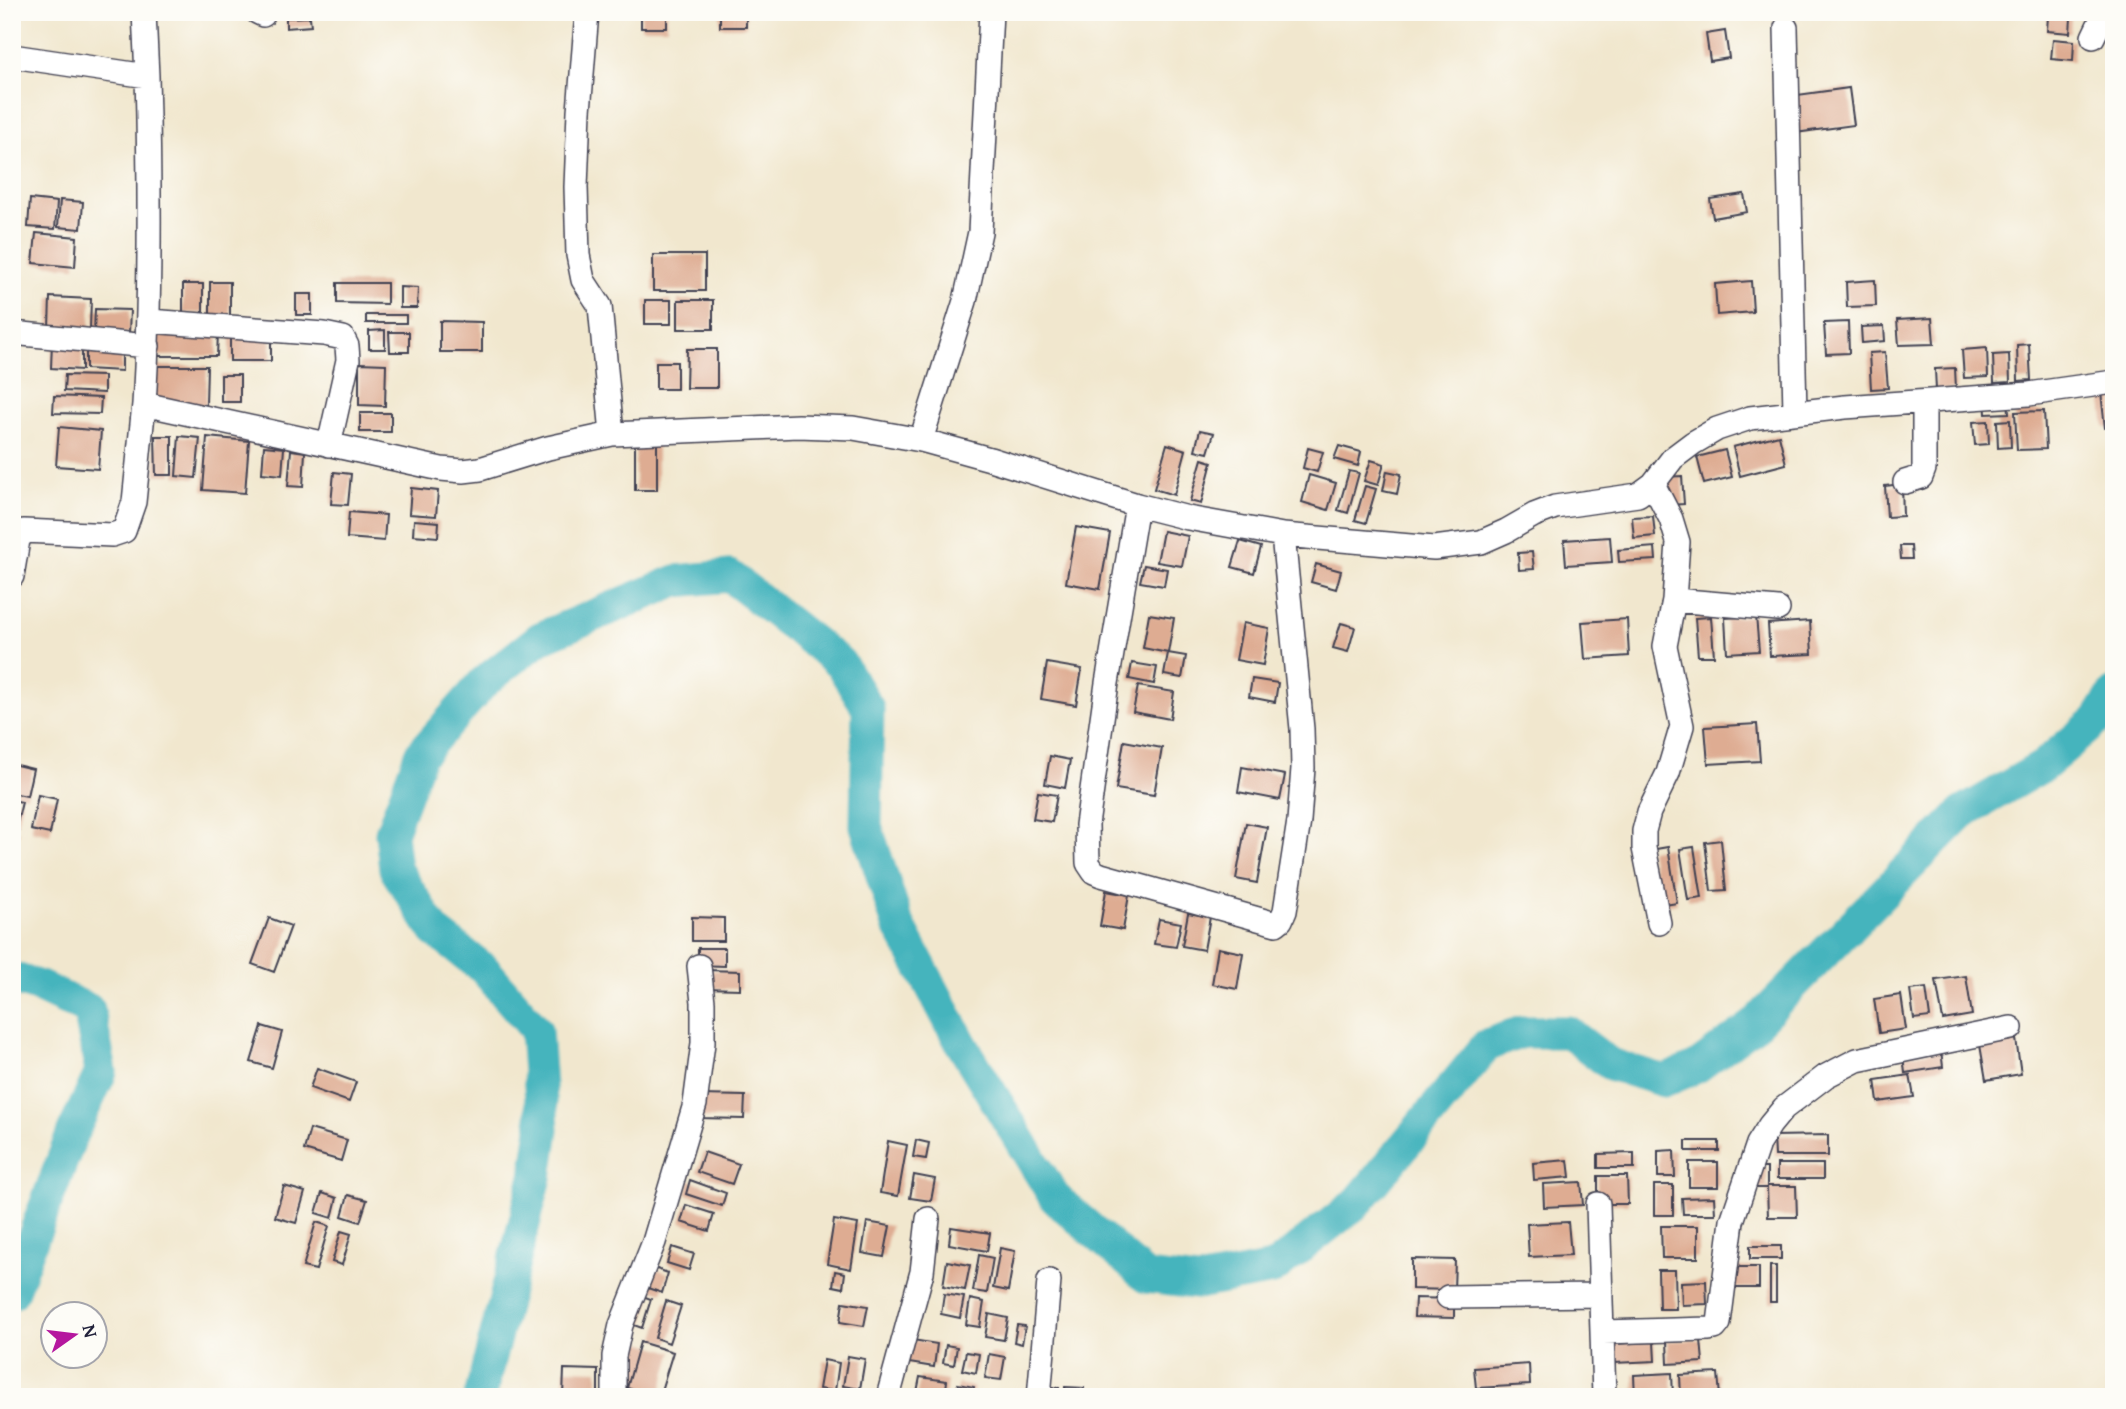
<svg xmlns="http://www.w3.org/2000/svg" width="2126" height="1409" viewBox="0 0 2126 1409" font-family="'Gentium Book Plus',serif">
<rect width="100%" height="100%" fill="#fdfcf7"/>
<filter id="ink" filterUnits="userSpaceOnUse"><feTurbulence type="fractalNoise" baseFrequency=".0143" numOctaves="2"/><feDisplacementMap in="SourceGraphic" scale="14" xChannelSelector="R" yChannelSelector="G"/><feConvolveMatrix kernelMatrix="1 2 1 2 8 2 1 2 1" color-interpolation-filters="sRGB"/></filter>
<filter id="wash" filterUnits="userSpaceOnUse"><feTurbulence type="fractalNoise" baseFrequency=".00686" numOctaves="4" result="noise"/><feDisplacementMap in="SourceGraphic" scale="28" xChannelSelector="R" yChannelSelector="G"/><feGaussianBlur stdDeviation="1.57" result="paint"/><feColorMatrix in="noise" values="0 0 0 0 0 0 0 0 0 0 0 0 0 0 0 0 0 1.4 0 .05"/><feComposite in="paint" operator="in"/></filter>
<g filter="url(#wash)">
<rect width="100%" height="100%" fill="#f1e7ce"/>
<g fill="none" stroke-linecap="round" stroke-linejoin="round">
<!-- river -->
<path stroke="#44b4bd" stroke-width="33" d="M12 978 40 987 89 1010 101 1072 73 1132 12 1293
M480 1397 536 1177 543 1129 536 1030 484 969 435 931 395 869 391 833 420 755 484 682 540 638 676 581 730 576 840 663 868 708 866 826 897 922 961 1043 1055 1198 1146 1277 1197 1283 1273 1269 1358 1202 1487 1045 1522 1032H1568L1610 1064 1664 1081 1697 1067 1754 1025 1962 813 2043 766 2097 720 2114 693"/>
</g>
<g id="blocks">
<!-- building -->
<path fill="#deac92" d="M641 12H667V28H641Z
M720 12H746V27H720Z
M2048 16 2071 18 2070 33 2047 31Z
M310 17 311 26 286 28V18Z
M1725 31 1729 58 1710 61 1706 34Z
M2053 39 2074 41 2073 61 2051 59Z
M1849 88 1854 125 1795 133 1790 96Z
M1744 194 1747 212 1713 218 1710 199Z
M30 199 57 202 55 229 28 227Z
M60 200 83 202 81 229 58 227Z
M36 233 77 237 75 267 33 263Z
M653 255H705V291H653Z
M1875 280 1876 306 1847 307 1846 282Z
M1751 281 1753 312 1717 315 1715 284Z
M210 282H230V320L210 319Z
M337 283H387V304L337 303Z
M183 284H203V313H183Z
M400 287 418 288 417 308H400Z
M296 294H312V315H296Z
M50 297 91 299 90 329 49 328Z
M645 300H671V324H645Z
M678 300H713V329H678Z
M95 309 130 310 129 333 94 332Z
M366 315H406V323H366Z
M1932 318 1934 344 1899 345 1897 320Z
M440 321 482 322V352H440Z
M1848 322 1849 353 1826 354 1824 323Z
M1884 326 1885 341 1862 343 1861 327Z
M385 330V349H369V331Z
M230 331H271V361H230Z
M151 332 218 333 217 356H151Z
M389 332H409V352H390Z
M52 342 82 343V370L51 368Z
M2029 344 2031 380 2018 381 2017 345Z
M86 348 122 349V371L86 369Z
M1987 348 1988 377 1964 378 1962 350Z
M687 349H717V388H686Z
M1885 352 1888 388 1871 389 1869 353Z
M2009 354 2010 382 1994 383 1993 355Z
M656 362H677V389H656Z
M359 363 386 364 385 406 359 405Z
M148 366H207L206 405 147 403Z
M1955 368 1956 389 1936 390 1935 369Z
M65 375 104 376V393L64 391Z
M221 375H240V402H221Z
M2114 390V427L2105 428 2101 392Z
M54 396 101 398 100 414 53 413Z
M2008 397 2009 413 1986 414 1985 398Z
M2044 411 2046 449 2017 450 2015 412Z
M360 413H391V432H360Z
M2010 420 2011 447 1998 448 1997 421Z
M1988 421 1989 444 1975 445 1973 422Z
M59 427 101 431 98 469 56 466Z
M1200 430 1214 433 1208 453 1195 450Z
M1779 435 1786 464 1740 476 1733 447Z
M155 436H172V475H156Z
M179 436 200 438 196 478 176 476Z
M207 437 249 441 245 493 203 490Z
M635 443H657V490H635Z
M1167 444 1186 450 1174 495 1154 489Z
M264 446 284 448 282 475 262 473Z
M1339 446 1361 452 1358 466 1334 459Z
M1308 448 1323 452 1317 472 1303 468Z
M291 450 305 452 303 487 288 486Z
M1725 450 1732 477 1704 484 1697 457Z
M1202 459 1212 462 1201 504 1190 501Z
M1371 460 1384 464 1378 485 1364 481Z
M1349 471 1359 473 1348 513 1338 510Z
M1387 471 1401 474 1397 494 1383 491Z
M334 472 351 474 348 505 331 504Z
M1309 475 1336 483 1328 510 1302 502Z
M1682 476 1684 504 1668 505 1666 477Z
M1902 484 1903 516 1887 517 1885 486Z
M1365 486 1376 489 1366 523 1355 520Z
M411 488 438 491 436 516 409 514Z
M349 512 386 515 384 541 347 538Z
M1653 516 1655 536 1634 538 1632 517Z
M414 520 439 522 438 537 413 535Z
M1076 527 1110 533 1100 589 1066 583Z
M1163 531 1188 536 1182 566 1157 562Z
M1610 537 1612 562 1566 565 1564 540Z
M1240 541 1261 547 1254 573 1232 567Z
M1900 546H1911L1912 559H1901Z
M1655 547 1656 560 1619 562 1618 550Z
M1532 552 1534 569 1519 570 1518 553Z
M1316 564 1341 571 1336 589 1311 582Z
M1144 565 1167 569 1164 586 1140 582Z
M1149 614 1174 618 1168 653 1143 648Z
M1756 616 1759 651 1727 653 1725 618Z
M1711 617 1714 656H1698L1695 618Z
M1627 619 1629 656 1585 659 1582 622Z
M1810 621 1812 654 1770 656 1768 624Z
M1243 623 1269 628 1263 665 1236 660Z
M1341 623 1355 627 1348 652 1333 648Z
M1168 653 1186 656 1182 678 1164 675Z
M1047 663 1082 669 1076 705 1041 699Z
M1132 663 1157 667 1154 684 1129 679Z
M1252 679 1278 683 1275 702 1249 697Z
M1138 686 1174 692 1170 719 1133 712Z
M1757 724 1760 761 1708 764 1705 727Z
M1124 741 1162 748 1154 795 1116 789Z
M1050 756 1070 760 1065 788 1045 784Z
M12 764 33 769 27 796 12 793Z
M1242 767 1285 775 1280 800 1238 792Z
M1038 792 1057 795 1052 822 1033 819Z
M38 795 57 799 50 834 31 830Z
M12 800 22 802 17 823 12 822Z
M1246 823 1267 827 1257 883 1236 879Z
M12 830 19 832 15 849 12 848Z
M1721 840 1726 890 1711 891 1705 842Z
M1668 847 1677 903 1659 906 1650 850Z
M1694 847 1702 898 1688 900 1680 849Z
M1106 891 1129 895 1123 930 1100 926Z
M1188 913 1210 917 1204 950 1182 946Z
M692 917 724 918V941H692Z
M269 918 291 926 274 972 252 964Z
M1159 919 1181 923 1176 947 1154 944Z
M698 948H725V966L698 965Z
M1218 948 1243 953 1237 989 1212 984Z
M705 970 740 971V989L704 988Z
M1966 976 1972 1015 1943 1020 1936 980Z
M1926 988 1930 1017 1914 1019 1910 990Z
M1901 995 1906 1029 1879 1033 1874 999Z
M262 1026 282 1032 272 1068 251 1062Z
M2016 1039 2021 1074 1986 1080 1980 1045Z
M1941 1050 1943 1067 1905 1073 1903 1056Z
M317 1068 356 1082 349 1102 310 1088Z
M1910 1075 1914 1097 1878 1102 1875 1080Z
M699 1095 745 1096 744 1119 699 1118Z
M310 1129 347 1140 341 1161 304 1150Z
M1828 1135V1156H1775L1774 1136Z
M916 1140 929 1143 926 1159 913 1157Z
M888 1141 907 1145 898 1196 880 1193Z
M1686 1141H1719V1151H1686Z
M1674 1150 1675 1177H1658V1151Z
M704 1152 739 1164 732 1184 697 1172Z
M1634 1153V1168H1598V1154Z
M1568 1160 1570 1177 1534 1180 1533 1163Z
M1689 1162H1718V1187H1689Z
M1777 1164H1823V1179H1777Z
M1755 1168H1767V1188H1755Z
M914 1175 935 1179 931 1201 910 1198Z
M1598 1176H1627L1628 1204H1598Z
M690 1180 726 1193 722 1206 686 1194Z
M1581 1182 1583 1205 1544 1207 1543 1184Z
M1654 1185H1673V1215H1654Z
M284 1186 305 1192 296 1223 275 1217Z
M1767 1186H1796L1797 1217H1768Z
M322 1193 337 1198 332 1218 316 1213Z
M348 1195 367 1200 360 1222 342 1216Z
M1714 1197 1715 1214H1683L1682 1198Z
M686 1205 714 1214 709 1231 681 1222Z
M834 1220 858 1224 851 1269 827 1264Z
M316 1222 329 1226 316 1270 303 1267Z
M867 1222 890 1226 884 1257 862 1253Z
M1568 1222 1571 1255 1529 1257 1527 1224Z
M1661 1226H1698V1258H1662Z
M951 1227 990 1233 987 1251 949 1244Z
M341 1231 351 1234 342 1265 332 1262Z
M1750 1246H1781V1259H1750Z
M672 1247 694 1254 689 1270 667 1263Z
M1000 1248 1015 1251 1008 1291 993 1288Z
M979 1255 993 1258 987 1293 973 1291Z
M1412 1259 1455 1260 1454 1290 1412 1289Z
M947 1261 970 1265 965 1290 943 1286Z
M648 1266 668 1273 662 1293 642 1286Z
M1770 1266H1776V1302H1770Z
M1731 1267H1759V1288H1731Z
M1658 1270H1675L1676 1309H1659Z
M835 1271 845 1273 843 1288 833 1286Z
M1706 1281 1707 1304 1682 1305 1681 1282Z
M637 1294 651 1299 642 1328 628 1323Z
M944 1294 964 1297 960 1318 941 1314Z
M1415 1298 1454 1299V1318L1414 1317Z
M970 1299 984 1302 980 1327 966 1325Z
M666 1301 681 1306 669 1343 655 1338Z
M843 1302 868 1306 864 1326 840 1322Z
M989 1314 1008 1318 1004 1340 985 1337Z
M1017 1325 1025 1326 1022 1344 1014 1342Z
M907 1339 937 1344 934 1367 903 1362Z
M1701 1340 1703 1362 1668 1364 1667 1341Z
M640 1342 673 1352 659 1397 627 1388Z
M1654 1342 1655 1361 1614 1363 1613 1344Z
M946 1345 957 1347 954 1365 943 1363Z
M966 1352 979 1354 976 1373 962 1370Z
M989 1354 1005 1357 1001 1380 985 1378Z
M848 1356 865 1359 860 1389 843 1386Z
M824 1360 839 1363 835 1391 819 1389Z
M1529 1364 1530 1385 1476 1388 1474 1368Z
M564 1369 598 1370V1397H563Z
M1672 1373 1673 1397H1635L1634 1375Z
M1718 1373 1720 1397H1681L1680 1375Z
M920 1377 947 1381 945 1397H916Z
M958 1384 974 1387 972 1397H955Z
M1045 1387 1059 1388V1397H1044Z
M1065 1387 1084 1388 1083 1397H1065Z"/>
</g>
</g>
<g filter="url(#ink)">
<use href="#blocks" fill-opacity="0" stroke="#414051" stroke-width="2"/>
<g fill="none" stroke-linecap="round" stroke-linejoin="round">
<defs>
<path id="minor" d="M257 12 263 15
M587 12 579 111 576 187 578 255 583 280 600 306 612 434
M1786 28 1795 412
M2093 37 2105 12
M12 56 147 76 144 12
M147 76C150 186 151 295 144 404L441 469 463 471 480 469 548 448 612 434 798 426 853 428 921 440 990 459 1137 505 1188 518 1283 535 1434 548 1481 542 1506 531 1534 515 1555 507 1638 495 1653 484 1673 458 1693 443 1717 429 1750 418 1845 407 2029 394 2114 382
M149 321 324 334 343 338 347 346 348 360 329 445
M12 333 148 346
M921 440 965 301 980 232 991 12
M1905 482 1921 477 1924 469V402
M1653 484 1671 519 1678 542 1674 600 1665 646 1682 726 1668 773 1649 812 1644 831V848L1659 923
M1137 505 1107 683 1087 825 1088 863 1094 872 1101 875 1276 924 1281 920 1285 911 1299 821 1303 768 1302 729 1283 535
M12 576 18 540 24 531 112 535 124 531 134 502 144 404
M1674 600 1778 609
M1598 1204 1604 1397
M1448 1297 1601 1295
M1603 1332 1709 1329 1715 1328 1719 1323 1732 1221 1758 1144 1770 1125 1784 1108 1826 1076 1857 1060 2011 1028
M614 1397V1356L621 1325 654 1242 695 1104 703 1043V1002L699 966
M888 1397 922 1272 928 1219
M1039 1397 1049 1281"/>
</defs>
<!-- minor casing -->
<use href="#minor" stroke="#414051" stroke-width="26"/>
<!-- minor -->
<use href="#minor" stroke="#fff" stroke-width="23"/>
</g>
</g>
<!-- margin -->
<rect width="2126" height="1409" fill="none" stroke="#fdfcf7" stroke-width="42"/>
<!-- north arrow -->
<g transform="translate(74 1335) rotate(76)"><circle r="33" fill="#fdfcf7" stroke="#a5a5ac" stroke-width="2"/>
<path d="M0-5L12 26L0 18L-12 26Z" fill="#b5179e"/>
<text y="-10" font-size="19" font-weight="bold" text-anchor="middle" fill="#22223b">N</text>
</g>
</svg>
